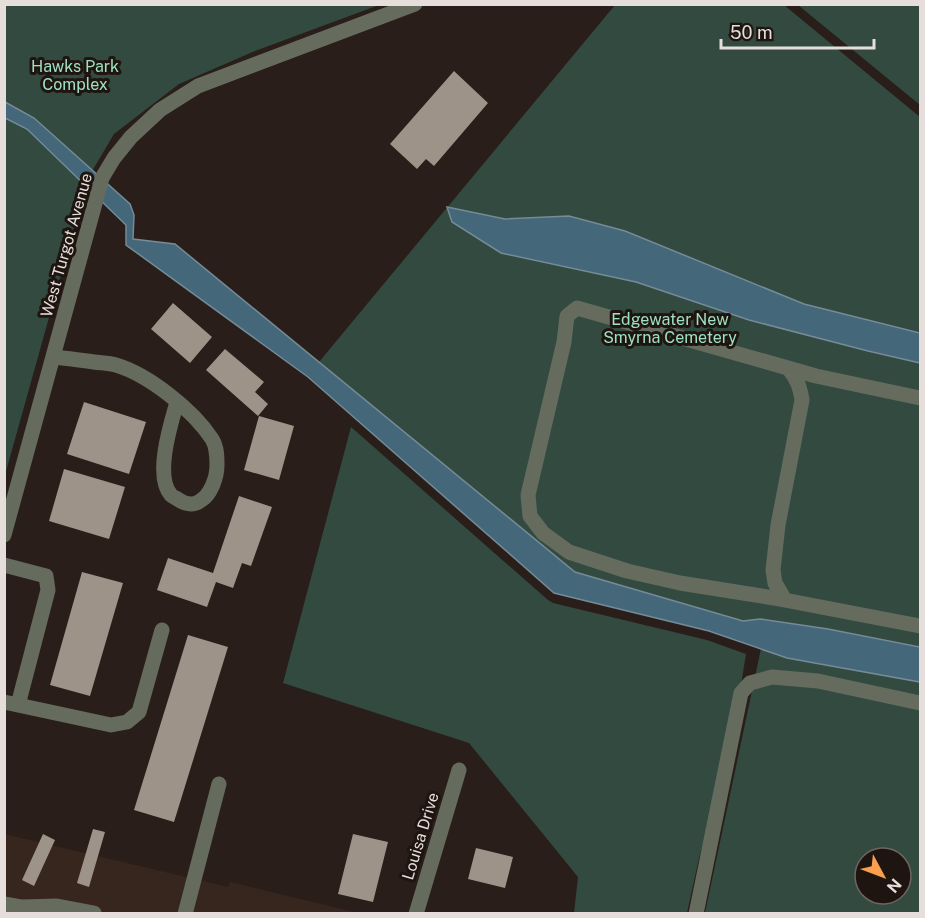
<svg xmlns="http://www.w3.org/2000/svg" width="925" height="918" viewBox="0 0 925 918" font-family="'Public Sans',sans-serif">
<rect width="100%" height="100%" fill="#291e19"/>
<!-- built -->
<path fill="#36261e" d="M5 834 228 887 230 882 358 913 5 914Z"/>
<!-- green -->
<path fill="#334a40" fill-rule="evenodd" d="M5 5H379L255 51 179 84 114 134 88 178 5 475Z
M615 5H784L920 117V913H705L767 620 760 619 743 621 575 572 319 362ZM865 858H901V894H865Z
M798 5H920V105Z
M351 427 548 600 553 603 707 640 746 654 733 734 699 858 687 913H574L578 877 469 743 283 683Z"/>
<!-- water -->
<path fill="#44677a" stroke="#758b97" stroke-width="1.5" d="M5 102 34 118 130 204 134 215 133 239 175 244 575 572 743 621 760 619 828 629 920 647V682L787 658 709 631 554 593 308 377 126 245V225L27 129 5 118Z
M447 207 505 219 569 216 625 231 804 304 920 333V363L868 351 749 320 636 282 501 253 452 222Z"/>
<!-- building -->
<path fill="#9e9389" d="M454 71 488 103 434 166 426 159 417 169 390 144Z
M173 303 212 337 190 363 151 329Z
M225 349 264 382 255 392 268 404 258 416 206 370Z
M84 402 146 422 129 474 67 454Z
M259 416 294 426 279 480 244 470Z
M64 469 125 487 109 539 49 521Z
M239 496 272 507 251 566 242 563 233 588 216 582 207 607 157 590 168 558 213 573Z
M82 572 123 583 90 696 50 685Z
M188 635 228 647 174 822 134 810Z
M93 829 105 832 89 887 77 883Z
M43 834 55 840 34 886 22 880Z
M353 834 388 842 373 902 338 894Z
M476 848 513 857 505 888 468 879Z"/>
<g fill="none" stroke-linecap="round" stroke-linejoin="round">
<!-- minor -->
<path stroke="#656c5e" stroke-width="15" d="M53 357C66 358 80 360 94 362 101 363 109 363 116 365 149 375 193 410 212 439 217 447 217 457 217 465 217 477 211 495 200 501 193 506 185 504 179 500 176 498 173 497 171 495 154 476 171 423 177 402
M920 398 816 376 577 308 567 316 564 342 528 495 530 516 543 533 569 552 627 571 680 583 774 598 920 626
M4 535 102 178 114 158 131 137 160 110 198 86 415 4
M4 565 46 576 48 590 18 705
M785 600 775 583 773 570 778 525 802 400C800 387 797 379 789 369
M4 702 111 725 127 722 139 712 162 630
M4 904 21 907 57 906 94 913
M185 914 219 784
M416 914 459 770
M696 914 741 693 750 683 772 677 818 681 920 703"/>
</g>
<g text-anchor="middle" stroke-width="6" stroke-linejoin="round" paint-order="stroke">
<!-- park labels -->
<g font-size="16" fill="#9de0c2" stroke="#1f1510">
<text x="75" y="72">Hawks Park<tspan x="75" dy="18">Complex</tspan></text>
<text x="670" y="325">Edgewater New<tspan x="670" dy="18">Smyrna Cemetery</tspan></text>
</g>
<!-- street labels -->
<g font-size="16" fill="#e6dedb" stroke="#1f1510">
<text transform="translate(66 245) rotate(-74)" y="6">West Turgot Avenue</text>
<text transform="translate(420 836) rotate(-73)" y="6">Louisa Drive</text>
</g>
</g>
<!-- border -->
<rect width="925" height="918" fill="none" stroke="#e6dedb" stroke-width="12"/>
<!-- north arrow -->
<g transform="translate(883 876) rotate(131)"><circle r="28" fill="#1f1510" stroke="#6f6561" stroke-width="1.5"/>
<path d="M0-4.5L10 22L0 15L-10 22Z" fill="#f99f4d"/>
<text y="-9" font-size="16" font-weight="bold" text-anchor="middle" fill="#e6dedb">N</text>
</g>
<!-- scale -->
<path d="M721 39v9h153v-9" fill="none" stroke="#e6dedb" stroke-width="3"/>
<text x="730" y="39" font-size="18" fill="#e6dedb" stroke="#1f1510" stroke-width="4.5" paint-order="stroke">50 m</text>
</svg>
